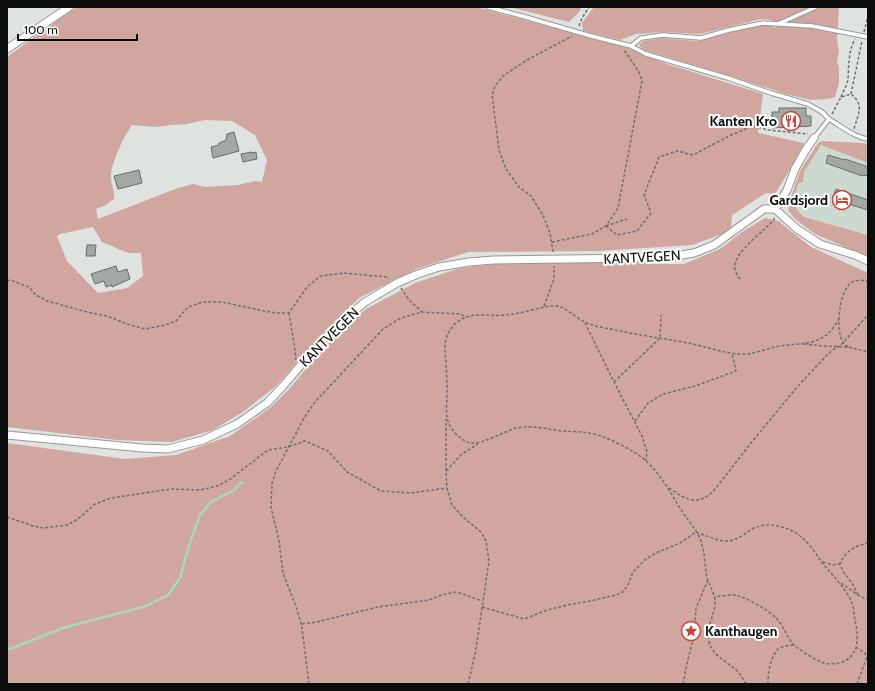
<svg xmlns="http://www.w3.org/2000/svg" width="875" height="691" viewBox="0 0 875 691" font-family="Cabin,sans-serif">
<rect width="100%" height="100%" fill="#dee3df"/>
<!-- built -->
<path fill="#cdd9cf" d="M821 145 868 163V235L804 217 798 211 796 208 794 200 798 184 803 182 804 172Z"/>
<!-- green -->
<path fill="#d0a69f" fill-rule="evenodd" d="M77 7H476L625 47 667 64 763 94 758 133 804 143 800 153 775 194 766 193 732 215 731 227 725 233 692 245 598 251 468 252 416 269 359 298 318 338 276 386 243 412 213 430 172 442 117 440 7 427V57L55 22ZM205 120 232 121 255 135 267 160 262 182 255 181 238 185 205 187 193 184 178 188 98 219 96 209 104 206 114 199C115 190 110 183 111 174 112 162 125 134 132 125L155 127 171 125 187 124ZM93 227 102 242 128 253H141L143 276 127 288 98 293 67 261 57 236 60 234Z
M509 7H581L580 11 569 22Z
M594 7H839L837 39 839 51 837 62 839 67V83L835 97 828 99 811 100 786 94 714 71 650 52 642 49 639 45 643 41 662 38 697 41 731 31 760 26 770 25 776 28 772 20 761 19 700 34 662 32 636 34 620 40 583 31 582 23Z
M822 141 862 143 868 144V163L821 145 804 172 803 182 798 184C794 200 791 205 804 217L868 235V257L815 234 795 219 788 210 790 200 800 171 818 143Z
M765 218 778 221 811 247 868 273V684H7V443L125 459 176 455 230 436 270 408 290 388 321 351 351 321 366 309 415 283 457 269 480 265 513 262 580 263 621 262 655 264H684L720 249 742 232Z"/>
<g fill="none" stroke-linecap="round" stroke-linejoin="round">
<!-- stream -->
<path stroke="#a7d9b2" stroke-width="2.5" d="M7 650 63 628 146 606 168 595 180 578 190 542 200 515 211 502 234 490 242 482"/>
</g>
<!-- building -->
<path fill="#a3a8a4" stroke="#696d6a" d="M779 108H806V116H811V126L772 128V112H779Z
M234 132 239 151 213 158 211 147 219 145V143L226 140 227 134Z
M252 152V153L256 152 257 159 243 162 241 154Z
M828 155 845 160V159L868 167V176L863 175 862 176 826 163Z
M139 170 142 183 118 189 114 176Z
M836 189 868 200V210L832 199Z
M87 245H96L95 256H86Z
M116 266 118 272 127 269 130 279 112 287V285L106 287 104 281 95 284 91 274Z"/>
<g fill="none" stroke-linecap="round" stroke-linejoin="round">
<defs>
<path id="lane" d="M488 7 522 16 591 36 631 46 646 54 728 78 771 93 808 104 822 112 829 119
M778 24 816 7
M631 46 641 38 663 35 701 38 729 30 763 23 812 26 868 37
M814 138 829 119C841 126 854 137 868 139"/>
<path id="street" d="M7 49 69 7
M775 209 787 190 795 169 805 151 814 138
M7 435 142 448 168 449 203 440 237 424 267 403 283 386 318 345 342 321 365 302 397 283 418 274 439 267 469 262 493 260 640 258 669 257 694 253 714 245 764 209H775L797 229 820 244 855 255 868 261"/>
</defs>
<!-- lane casing -->
<use href="#lane" stroke="#959996" stroke-width="5.5"/>
<!-- street casing -->
<use href="#street" stroke="#959996" stroke-width="9"/>
<!-- path -->
<path stroke="#6d716e" stroke-width="1.5" stroke-dasharray="3 2" stroke-linecap="butt" d="M579 26 582 18 589 7
M864 32 868 16
M851 94 862 41
M841 97C843 91 847 86 848 79 849 65 848 52 855 39
M832 114 841 97 851 94C865 105 858 114 854 129
M606 226 617 235 637 231 651 213 644 195 659 157 677 151 693 155 731 135 753 126 768 130 808 134
M606 226 627 219
M552 242 592 234 606 226 618 208 642 81 639 72 624 50
M553 252 550 233 543 215 531 196 519 187 506 169 499 150 492 95 495 86 503 76 527 60 572 36
M740 279C737 275 734 270 735 265 736 251 765 230 774 220V218
M7 280 13 281 29 287 36 295 47 301 87 312 107 316 127 324 145 329 165 325 176 321 188 307 203 302H222L264 311 277 313H289L307 287 320 276 344 273 386 277 389 279
M401 288 409 300 422 312
M544 306 554 279V266
M289 313 294 343 296 360
M585 323 614 382 642 436 647 452 646 461
M804 344 823 346 848 347 868 352
M848 347C846 345 844 344 843 342 835 331 839 290 852 282 857 280 863 280 868 281
M614 382 660 338 661 315
M635 421 648 403 663 394 695 386 736 371 732 353
M446 471V419
M669 488C688 501 699 507 716 488L751 443 797 387 828 354 834 349 840 346 868 315
M7 517 33 526 43 528 67 525 78 519 95 504 111 498 172 489 200 490 209 488 217 486 229 480 268 450 288 447 305 441 328 451 347 472 381 491 410 493 447 488
M823 562 833 565 840 564
M841 583 858 595 868 600
M858 595 852 583 844 573 840 564C845 551 855 546 868 543
M482 607 524 619 547 610 567 605 590 601 616 595 623 592 628 585 633 572 646 559 658 552 680 543 696 532C705 535 719 542 728 541 737 540 745 534 752 529 766 521 788 526 800 536 809 543 815 552 821 561 831 575 845 586 852 603 854 608 854 615 855 620 856 625 857 630 857 635 859 656 844 667 824 663 817 661 799 650 793 644 786 636 783 624 775 617 768 610 743 595 733 595 727 595 720 596 715 597
M302 624 317 622 378 607 429 600 441 595 456 592 466 595 482 601
M856 647 867 655
M309 684 302 628 297 609 283 573 279 541 271 507 272 483 276 471 304 418 315 402 383 329 401 318 422 312 460 314 466 317
M468 684 475 655 489 561 486 541 481 532 463 517 452 505 447 488 446 471 462 454 478 444
M683 684 688 659 694 637 696 608 708 580
M746 684C743 679 740 673 735 669 726 661 712 655 709 642 705 628 716 614 715 600 714 592 709 585 707 578 705 567 705 555 702 545 700 534 690 523 684 514 672 496 663 477 647 462 636 451 604 435 589 433 578 431 566 432 555 430 542 428 530 425 517 428 504 431 482 445 471 443 462 442 453 432 449 424 444 413 448 400 447 388 447 373 445 358 445 343 449 325 461 315 480 315 488 315 496 316 504 315 519 314 535 309 549 306 553 306 558 306 561 307 566 309 570 313 574 315 580 320 586 323 593 325 598 327 605 328 611 329 636 335 662 338 688 343 705 346 722 353 739 354 751 355 763 350 774 347 802 342 825 348 839 318
M768 684C768 673 770 658 778 649 782 646 789 645 794 645
M857 684 868 654"/>
<!-- lane -->
<use href="#lane" stroke="#fff" stroke-width="3.5"/>
<!-- street -->
<use href="#street" stroke="#fff" stroke-width="7"/>
</g>
<!-- icons -->
<defs>
<symbol id="restaurant-ring" viewBox="-11 -11 22 22"><circle r="9.5" fill="#fff" stroke="#cf4234" stroke-width="1.5"/><path d="M-5-6h1v4h1v-4h1v4h1v-4h1v5L-1.5 .5V6h-2V.5L-5-1ZM5-6V6H3V1.5H1.5Q1.5-4 5-6Z" fill="#cf4234"/></symbol>
<symbol id="hotel-ring" viewBox="-11 -11 22 22"><circle r="9.5" fill="#fff" stroke="#cf4234" stroke-width="1.5"/><path d="M-6-4.5h1.5V1H6V5H4.5V3h-9V5H-6ZM-4 0a1.8 1.8 0 1 1 3.6 0ZM.5 0V-2.5h3Q6-2.5 6 0Z" fill="#cf4234"/></symbol>
<symbol id="sight-ring" viewBox="-11 -11 22 22"><circle r="9.5" fill="#fff" stroke="#cf4234" stroke-width="1.5"/><path d="M0-6L1.8-2.2L6-1.7L2.9 1.2L3.7 5.4L0 3.3L-3.7 5.4L-2.9 1.2L-6-1.7L-1.8-2.2Z" fill="#cf4234"/></symbol>
</defs>
<g fill-rule="evenodd">
<use href="#restaurant-ring" x="780" y="110" width="22" height="22"/>
<use href="#hotel-ring" x="831" y="189" width="22" height="22"/>
<use href="#sight-ring" x="680" y="620" width="22" height="22"/>
</g>
<g text-anchor="middle" stroke-width="4" stroke-linejoin="round" paint-order="stroke">
<!-- poi labels -->
<g font-size="14" font-weight="bold" fill="#0b0d0c" stroke="#fff" text-anchor="end">
<text x="777" y="126">Kanten Kro</text>
<text x="828" y="205">Gardsjord</text>
<text x="705" y="636" text-anchor="start">Kanthaugen</text>
</g>
<!-- street labels -->
<g font-size="14" fill="#0b0d0c" stroke="#fff">
<text transform="translate(642 257) rotate(-3)" y="5">KANTVEGEN</text>
<text transform="translate(329 337) rotate(-45)" y="5">KANTVEGEN</text>
</g>
</g>
<!-- border -->
<rect width="875" height="691" fill="none" stroke="#0b0d0c" stroke-width="16"/>
<!-- scale -->
<path d="M18 34v6h119v-6" fill="none" stroke="#0b0d0c" stroke-width="2"/>
<text x="24" y="34" font-size="12" fill="#0b0d0c" stroke="#ffffff" stroke-width="3" paint-order="stroke">100 m</text>
</svg>
